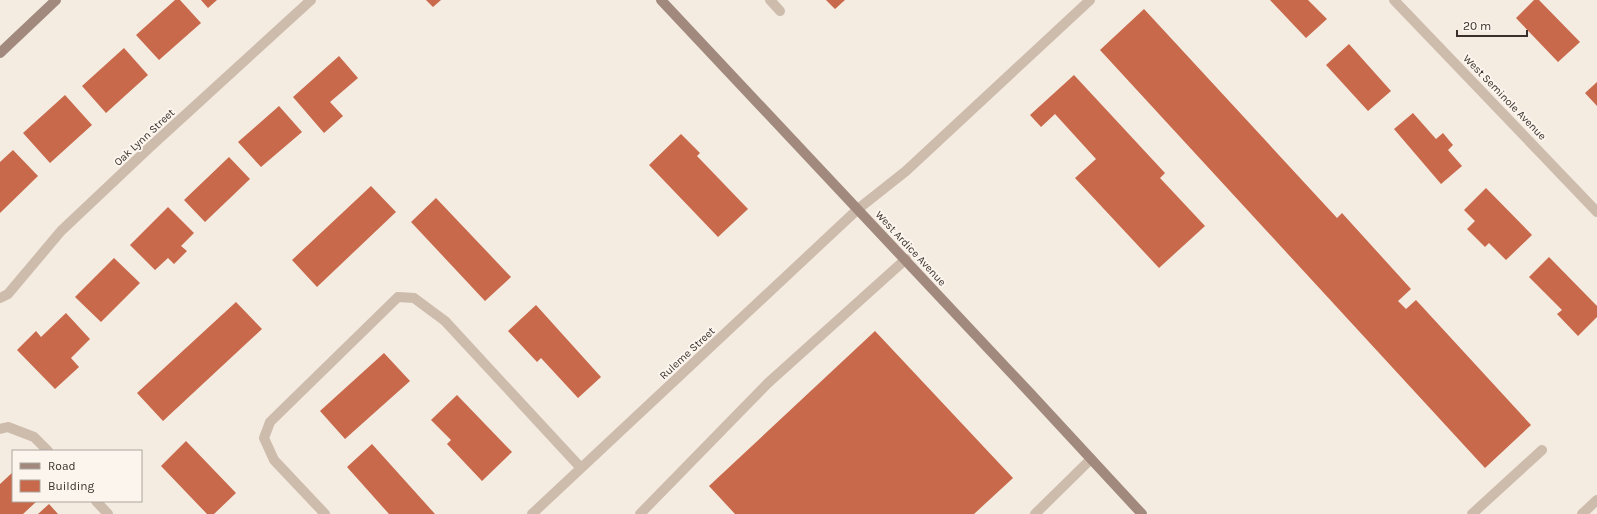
<svg xmlns="http://www.w3.org/2000/svg" width="1597" height="514" viewBox="0 0 1597 514" font-family="Karla,sans-serif">
<rect width="100%" height="100%" fill="#f4ebe1"/>
<!-- building -->
<path fill="#c8694b" d="M175 0H180L201 23 159 60 136 35Z
M201 0H217L208 8Z
M426 0H441L433 7Z
M826 0H845L835 9Z
M1270 0H1308L1327 19 1306 38Z
M1534 0H1539L1580 42 1558 62 1516 18Z
M1144 9 1337 218 1342 213 1411 289 1398 301 1406 309 1416 300 1531 425 1485 468 1100 50Z
M1349 44 1391 91 1368 111 1326 65Z
M124 48 148 75 106 113 82 86Z
M339 56 358 78 330 102 343 116 324 133 293 97Z
M1074 75 1165 173 1160 178 1205 226 1159 268 1075 178 1096 159 1055 114 1041 127 1030 115Z
M1597 82V106L1585 93Z
M65 95 92 125 50 163 23 133Z
M279 106 302 132 261 167 238 142Z
M1413 113 1436 139 1443 133 1453 145 1448 150 1462 166 1441 184 1394 129Z
M681 134 700 153 697 156 748 209 718 237 649 165Z
M13 150 38 176 0 213V162Z
M229 157 250 179 205 222 184 200Z
M371 186 396 212 317 287 292 260Z
M1486 188 1532 235 1506 260 1489 243 1485 247 1467 229 1475 221 1464 210Z
M436 198 511 277 485 301 411 222Z
M168 207 194 233 181 246 187 251 174 264 168 258 155 270 130 245Z
M1549 257 1597 306V317L1578 336 1557 314 1562 310 1529 277Z
M114 258 140 283 101 322 75 297Z
M236 302 262 329 163 421 137 393Z
M536 305 601 377 578 398 541 358 537 362 508 331Z
M66 313 90 339 71 358 79 367 55 389 17 350 36 331 41 337Z
M875 331 1013 478 974 514H735L709 486Z
M384 353 410 381 345 439 320 411Z
M457 395 512 452 482 481 447 444 451 440 431 420Z
M186 441 236 493 214 514H207L161 466Z
M372 444 435 514H389L347 467Z
M13 472V501H37L23 514H0V484Z
M49 504 58 514H38Z"/>
<g fill="none" stroke-linecap="round" stroke-linejoin="round">
<!-- lane -->
<path stroke="#cdbbac" stroke-width="10" d="M770 0 780 11
M858 209 906 171 1090 0
M0 429 8 427 34 437 48 451
M96 501 108 514
M640 514 768 383 906 259
M1035 514 1091 459
M1472 514 1542 450"/>
<!-- street -->
<path stroke="#cdbbac" stroke-width="10" d="M1394 0 1597 212
M0 298 8 294 61 231 150 147 311 0
M325 514 274 460 264 438 270 422 398 297 414 298 445 321 581 468
M532 514 858 209
M1582 514 1597 500"/>
<!-- secondary -->
<path stroke="#a18a7d" stroke-width="10" d="M661 0 1030 393 1142 514
M0 53 56 0"/>
</g>
<g text-anchor="middle" stroke-width="4" stroke-linejoin="round" paint-order="stroke">
<!-- street labels -->
<g font-size="11" fill="#3b302b" stroke="#fbf5ee">
<text transform="translate(1505 97) rotate(46)" y="4">West Seminole Avenue</text>
<text transform="translate(144 137) rotate(-43)" y="4">Oak Lynn Street</text>
<text transform="translate(911 248) rotate(47)" y="4">West Ardice Avenue</text>
<text transform="translate(687 353) rotate(-43)" y="4">Ruleme Street</text>
</g>
</g>
<!-- legend -->
<rect x="12" y="450" width="130" height="52" fill="#fbf5ee" stroke="#aea6a0"/>
<rect x="20" y="463" width="20" height="6" fill="#a18a7d" stroke="#aea6a0"/>
<text x="48" y="470" font-size="12" fill="#3b302b">Road</text>
<rect x="20" y="480" width="20" height="12" fill="#c8694b" stroke="#aea6a0"/>
<text x="48" y="490" font-size="12" fill="#3b302b">Building</text>
<!-- scale -->
<path d="M1457 30v6h70v-6" fill="none" stroke="#3b302b" stroke-width="2"/>
<text x="1463" y="30" font-size="12" fill="#3b302b" stroke="#fbf5ee" stroke-width="3" paint-order="stroke">20 m</text>
</svg>
